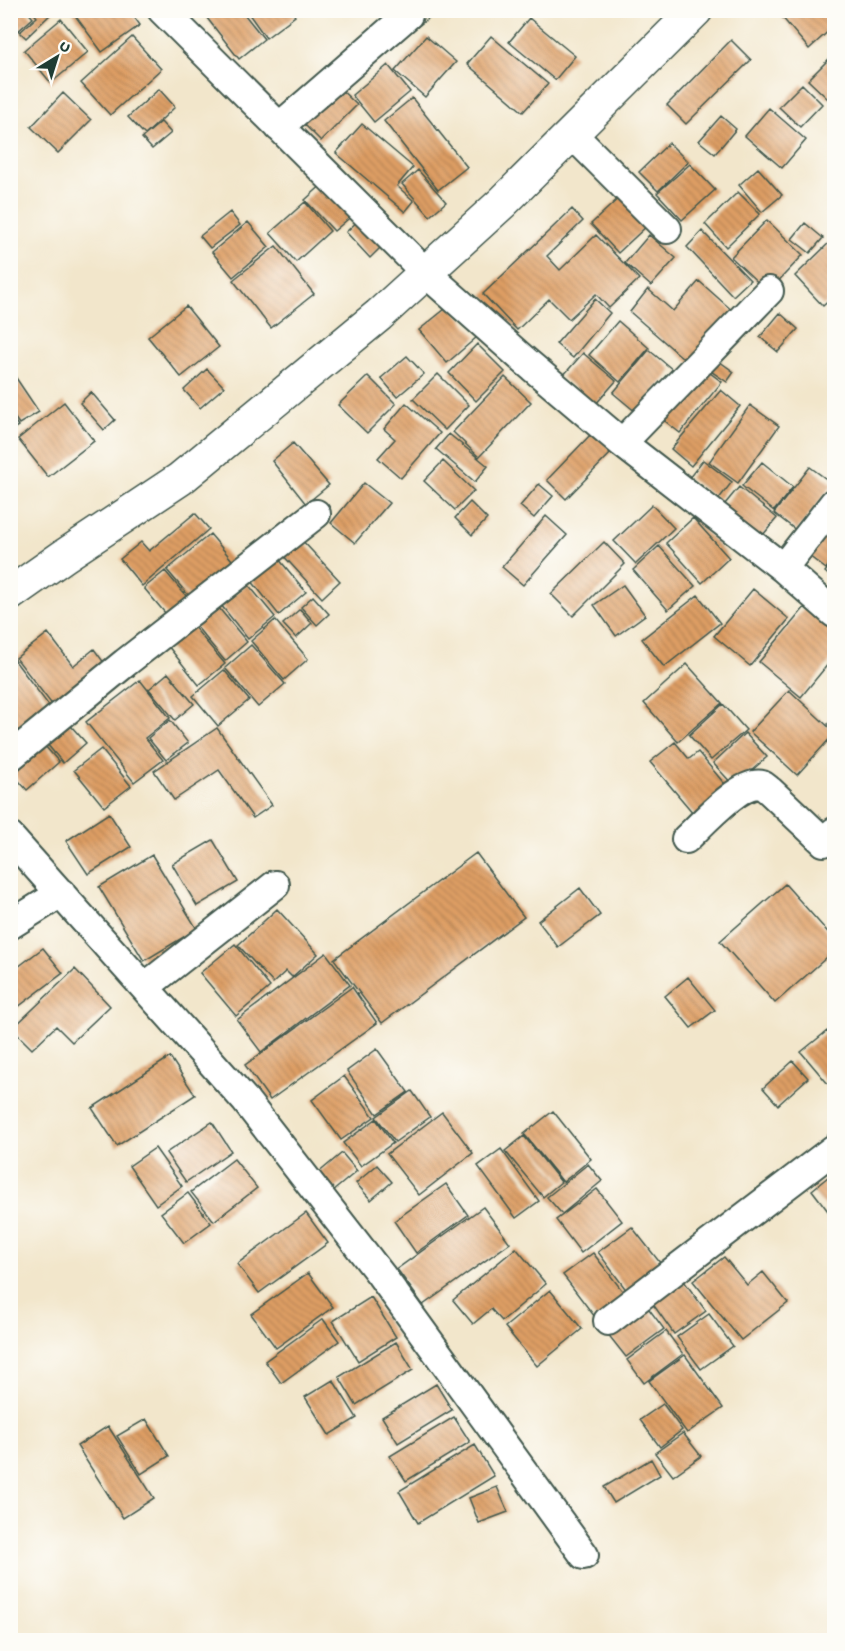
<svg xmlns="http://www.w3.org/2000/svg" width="845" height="1651" viewBox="0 0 845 1651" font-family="'Gochi Hand',sans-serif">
<defs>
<pattern id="building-back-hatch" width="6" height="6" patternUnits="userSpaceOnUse" patternTransform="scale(1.5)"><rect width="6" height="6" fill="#de9e64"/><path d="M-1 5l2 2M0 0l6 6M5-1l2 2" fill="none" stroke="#b38253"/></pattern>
</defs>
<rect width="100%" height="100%" fill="#fdfcf7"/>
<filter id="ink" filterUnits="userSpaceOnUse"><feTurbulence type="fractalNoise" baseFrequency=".0167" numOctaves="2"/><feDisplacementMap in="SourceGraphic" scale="12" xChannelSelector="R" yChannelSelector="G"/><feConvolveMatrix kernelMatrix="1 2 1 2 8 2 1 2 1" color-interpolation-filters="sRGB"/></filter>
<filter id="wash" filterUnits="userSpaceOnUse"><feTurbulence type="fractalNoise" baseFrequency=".008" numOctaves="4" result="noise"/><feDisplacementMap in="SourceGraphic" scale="24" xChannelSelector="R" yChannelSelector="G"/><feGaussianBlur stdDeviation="1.35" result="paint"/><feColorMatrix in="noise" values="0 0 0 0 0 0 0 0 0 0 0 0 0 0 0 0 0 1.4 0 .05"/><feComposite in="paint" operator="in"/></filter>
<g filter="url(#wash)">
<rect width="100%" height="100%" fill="#f2e6cb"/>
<g id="blocks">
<!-- building -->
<path fill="url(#building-back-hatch)" d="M10 10H26L33 18 18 31 10 23Z
M31 10H55L26 38 20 32 37 17Z
M71 10H129L140 25 102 52Z
M216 10H241L264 39 239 59 207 18Z
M246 10H291L295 16 266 38Z
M410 10H439L417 27 407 13Z
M776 10H829L834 17V26L809 49Z
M529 18 575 56 555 80 509 42Z
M61 19 88 52 51 83 24 50Z
M426 36 456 62 425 97 395 71Z
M491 36 548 84 523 112 467 64Z
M132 37 161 69 110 115 81 83Z
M731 40 751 60 686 124 667 105Z
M831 57 834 61V92L828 99 808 80Z
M388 65 410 92 374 122 352 95Z
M334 83 357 105 321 141 299 119Z
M802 84 822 104 800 127 779 107Z
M159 89 175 107 145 135 128 117Z
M63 93 91 120 58 153 31 127Z
M412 98 467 167 438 190 384 121Z
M769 108 806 140 782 168 745 136Z
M721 116 736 129 715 154 699 141Z
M161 122 171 133 152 149 142 138Z
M362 124 413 167 397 186 414 201 405 212 336 153Z
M669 143 688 162 658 191 639 172Z
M690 164 715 190 682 220 657 193Z
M758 168 782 195 762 212 739 185Z
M418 170 446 202 430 216 402 184Z
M325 182 354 214 334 231 305 200Z
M738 192 760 214 726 247 705 224Z
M622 195 649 224 618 253 591 224Z
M305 202 330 231 296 262 270 233Z
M572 209 583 221 547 256 560 270 596 235 639 279 609 308 596 294 569 319 549 299 517 330 483 294Z
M230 212 240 225 210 248 200 236Z
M360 219 384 244 370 258 346 232Z
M767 220 803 255 768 292 731 257Z
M248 222 269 247 233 277 212 252Z
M805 223 823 238 810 253 792 239Z
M702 231 750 280 733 296 687 247Z
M649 235 676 258 651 286 625 263Z
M834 238V296L823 306 795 276Z
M276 246 314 294 271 328 233 280Z
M699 281 735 313 691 365 630 312 648 289 673 311Z
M595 299 610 313 573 358 556 344Z
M450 305 477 337 447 363 419 330Z
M186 306 219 347 181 377 148 337Z
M780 313 798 329 778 352 760 337Z
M618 321 649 348 620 382 589 355Z
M477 344 505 372 476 401 449 373Z
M649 350 673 370 637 413 613 393Z
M583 353 616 381 595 405 562 377Z
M407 356 424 374 397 397 381 378Z
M716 359 734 372 727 382 708 369Z
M702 367 722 382 680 433 661 418Z
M10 369 39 412 19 424 10 411Z
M207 369 224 387 200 408 184 390Z
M438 374 469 405 445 430 413 399Z
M368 376 396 404 367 433 338 405Z
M505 377 531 402 479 457 453 432Z
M721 390 740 406 691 466 671 449Z
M91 392 115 420 104 430 80 403Z
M64 402 94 441 48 477 18 439Z
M406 403 440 433 401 478 378 458 395 439 384 429Z
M750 405 779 426 738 483 709 462Z
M10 415 18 426 10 431Z
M593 432 613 451 566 499 547 480Z
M449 434 488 466 475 482 436 449Z
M293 443 329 485 306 504 272 461Z
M703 460 732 482 718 500 689 478Z
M443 461 474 491 455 510 424 481Z
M762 462 793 487 774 511 742 486Z
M810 467 833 484 797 531 774 513Z
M364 483 389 503 355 543 331 523Z
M539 484 553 496 534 518 520 506Z
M739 487 777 518 758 541 720 510Z
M470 502 487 519 472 535 455 518Z
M652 505 674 528 636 564 614 541Z
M195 513 209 529 142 586 120 559 141 542 149 551Z
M546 516 567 535 523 585 502 567Z
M693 518 729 558 702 583 666 543Z
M828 522 834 527V557L826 569 804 552Z
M210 534 237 566 194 602 167 570Z
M299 537 340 581 322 598 281 553Z
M604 542 625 564 573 616 551 594Z
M659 546 695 586 668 610 633 570Z
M278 558 306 592 279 615 251 580Z
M834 561V580L825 572Z
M165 571 192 603 171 620 144 588Z
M247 583 275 617 248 639 221 605Z
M623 585 645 615 616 636 594 605Z
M753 589 789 619 750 666 714 636Z
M698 595 720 623 664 667 642 639Z
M313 596 329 614 317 625 301 607Z
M218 607 247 642 225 661 196 626Z
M805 607 834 632V657L801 697 759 662Z
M300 609 312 623 296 638 283 624Z
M275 620 308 659 284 680 251 641Z
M193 626 225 664 199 685 168 646Z
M48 633 73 666 94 649 110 671 57 711 16 658Z
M251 645 285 684 258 707 225 668Z
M12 657 53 711 21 735 10 721Z
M687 664 722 703 678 742 644 703Z
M224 670 249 700 218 726 193 696Z
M168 673 194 704 175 720 149 689Z
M140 680 170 718 145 738 163 760 134 782 86 722Z
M789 690 834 732V734L797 775 750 732Z
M723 704 746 730 711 760 689 735Z
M834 717V730L828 724Z
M64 718 86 743 63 763 41 737Z
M170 720 188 743 166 760 148 738Z
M217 728 272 805 253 818 219 770 174 800 154 771Z
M745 733 767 757 734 786 713 763Z
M37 737 59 762 27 790 10 771V761Z
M675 742 689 759 698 752 732 793 699 820 650 762Z
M101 749 131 786 104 807 74 770Z
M109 813 131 847 88 874 66 841Z
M213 840 238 882 197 906 172 864Z
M476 853 524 917 382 1023 334 959Z
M152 855 197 929 144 961 99 887Z
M785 884 834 939V951L775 1003 720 941Z
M580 888 600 915 558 947 538 921Z
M277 909 318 954 292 977 286 971 273 983 238 945Z
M235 944 270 987 236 1016 200 973Z
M43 948 63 973 10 1013V973Z
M326 953 350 985 261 1052 237 1020Z
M75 969 110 1006 72 1042 56 1026 32 1049 12 1029Z
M688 977 715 1010 691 1028 665 996Z
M352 987 377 1023 270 1100 245 1065Z
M827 1031 834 1040V1091L801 1052Z
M377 1049 408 1092 377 1114 347 1071Z
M170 1057 195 1095 117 1146 92 1108Z
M793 1061 808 1078 778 1105 763 1088Z
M344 1076 374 1117 341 1140 312 1100Z
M412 1091 430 1117 395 1142 376 1117Z
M553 1111 591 1159 563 1182 524 1134Z
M442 1112 473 1153 419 1195 387 1154Z
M376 1119 393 1143 361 1166 343 1143Z
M212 1122 231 1151 186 1182 166 1153Z
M524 1136 561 1182 543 1197 505 1151Z
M155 1148 182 1186 156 1205 129 1166Z
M501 1149 539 1201 516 1218 478 1166Z
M342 1153 357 1171 332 1192 317 1174Z
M234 1159 257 1188 214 1221 191 1192Z
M588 1164 602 1181 562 1214 547 1197Z
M377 1165 392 1182 371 1200 356 1183Z
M834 1172V1219L812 1190Z
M446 1184 468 1215 416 1253 394 1221Z
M597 1189 622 1221 581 1253 556 1220Z
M188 1193 211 1223 184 1243 161 1213Z
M483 1207 510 1243 423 1305 397 1269Z
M306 1213 328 1243 259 1293 237 1264Z
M632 1227 665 1269 630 1295 598 1252Z
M516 1248 546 1284 502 1321 491 1309 473 1324 453 1300Z
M593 1253 628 1298 598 1321 563 1275Z
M724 1257 747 1285 763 1272 788 1303 741 1340 693 1281Z
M308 1273 333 1307 276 1348 251 1314Z
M681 1277 706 1311 674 1334 650 1300Z
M550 1290 582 1329 537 1366 505 1327Z
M371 1297 396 1337 358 1361 333 1321Z
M646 1305 664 1329 626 1357 607 1333Z
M709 1314 733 1346 701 1369 677 1337Z
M323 1319 339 1341 281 1383 265 1361Z
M666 1331 683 1354 644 1383 627 1360Z
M396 1342 413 1370 356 1405 339 1377Z
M685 1355 723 1408 687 1433 649 1381Z
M333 1380 357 1418 329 1435 305 1397Z
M436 1384 452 1410 398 1443 382 1417Z
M663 1404 682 1430 660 1447 640 1420Z
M454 1417 470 1442 406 1481 390 1456Z
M146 1419 169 1456 141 1474 117 1436Z
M108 1426 154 1498 123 1518 77 1446Z
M683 1433 701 1456 673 1476 655 1453Z
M475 1445 494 1476 418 1523 399 1491Z
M651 1459 660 1475 614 1503 604 1487Z
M497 1487 508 1512 479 1523 469 1498Z"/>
</g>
</g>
<g filter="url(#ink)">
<use href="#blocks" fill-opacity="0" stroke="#3f564b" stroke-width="1.5"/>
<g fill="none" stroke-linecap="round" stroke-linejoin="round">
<defs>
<path id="minor" d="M162 10 426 273 524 360 622 443 783 568 834 613
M279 127 408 15
M571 133 667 229
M622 443 769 291
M783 568 834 503
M10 757 125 663 316 514
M10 837 245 1100 381 1275 584 1555
M686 839C700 826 742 779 762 785 765 786 767 789 770 791L824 842 834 832
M10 925 61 893
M145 987 275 885
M608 1321 834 1149"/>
<path id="secondary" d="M10 594 64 556 180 479 379 315 502 203 696 10"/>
</defs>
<!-- minor casing -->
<use href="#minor" stroke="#3f564b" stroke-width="32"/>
<!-- secondary casing -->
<use href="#secondary" stroke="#3f564b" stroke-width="36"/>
<!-- minor -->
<use href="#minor" stroke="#fff" stroke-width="28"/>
<!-- secondary -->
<use href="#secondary" stroke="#fff" stroke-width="33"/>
</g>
</g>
<!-- margin -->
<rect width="845" height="1651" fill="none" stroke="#fdfcf7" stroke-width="36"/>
<!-- north arrow -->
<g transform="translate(57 57) rotate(38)" stroke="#fdfcf7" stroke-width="4.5" paint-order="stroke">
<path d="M0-4.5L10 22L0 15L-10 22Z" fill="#1f3d34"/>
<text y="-9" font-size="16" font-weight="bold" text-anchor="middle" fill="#1f3d34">U</text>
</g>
</svg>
